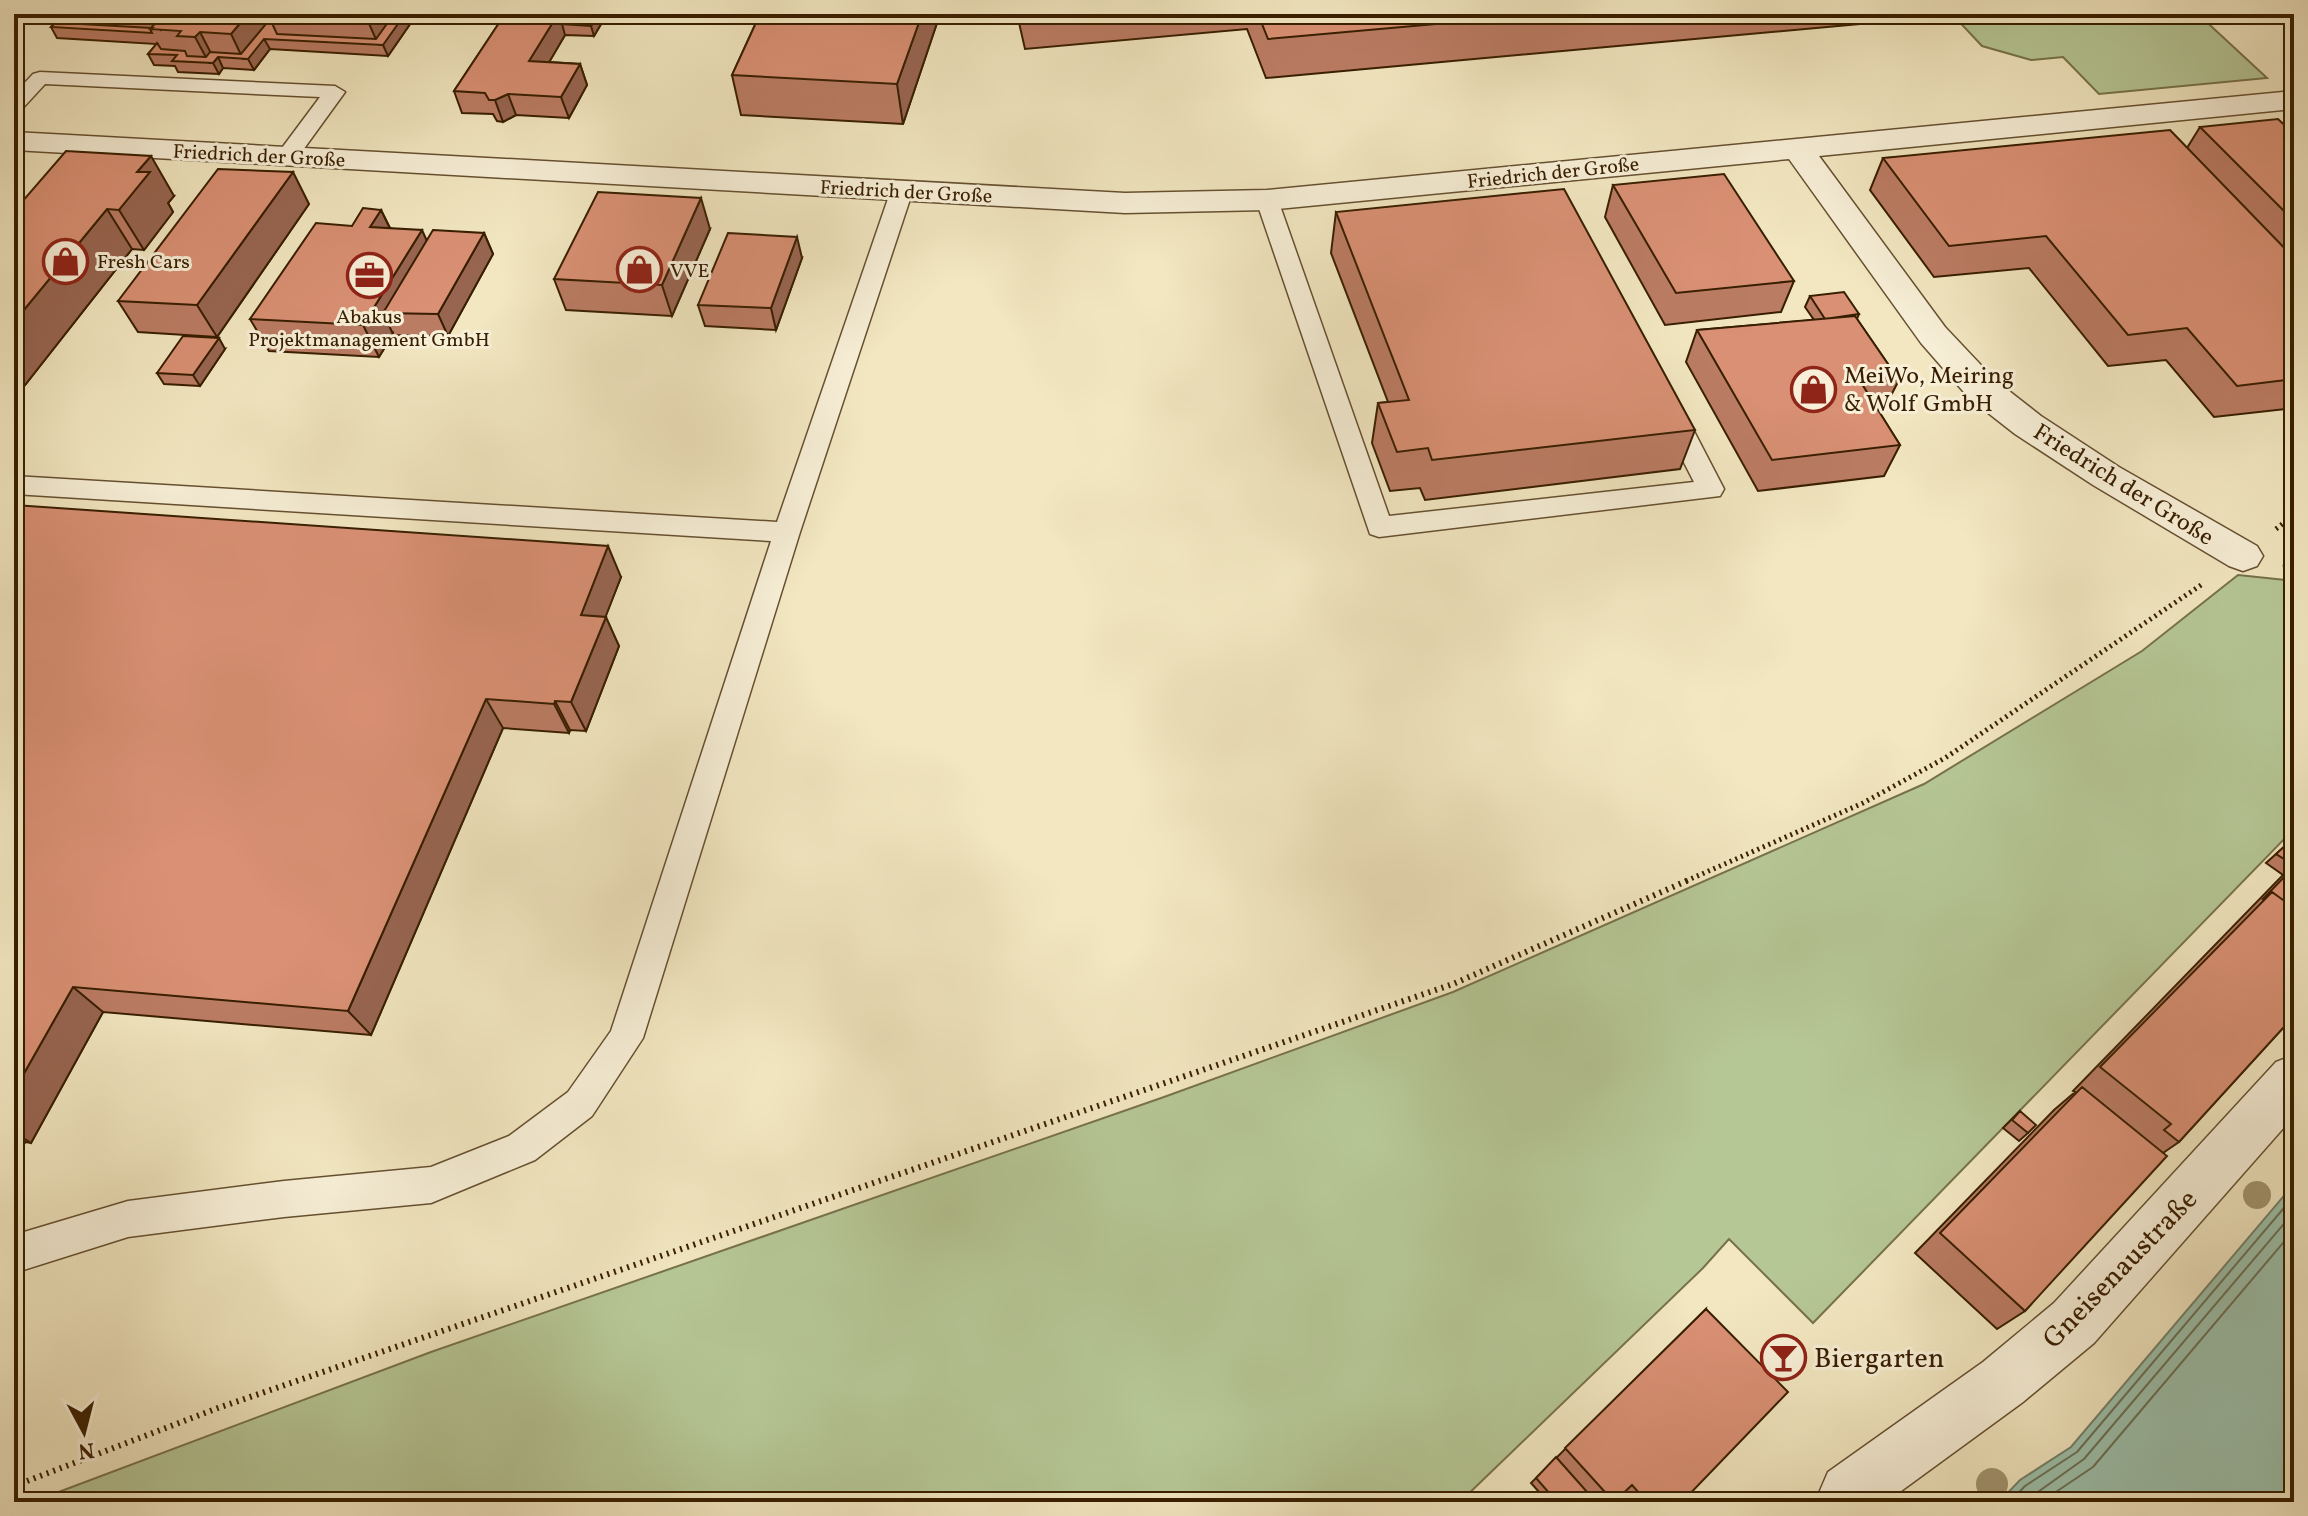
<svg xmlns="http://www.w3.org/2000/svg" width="2308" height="1516" viewBox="0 0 2308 1516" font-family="Vollkorn,serif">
<rect width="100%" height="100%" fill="#f2e7c1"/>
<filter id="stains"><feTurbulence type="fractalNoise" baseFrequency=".0025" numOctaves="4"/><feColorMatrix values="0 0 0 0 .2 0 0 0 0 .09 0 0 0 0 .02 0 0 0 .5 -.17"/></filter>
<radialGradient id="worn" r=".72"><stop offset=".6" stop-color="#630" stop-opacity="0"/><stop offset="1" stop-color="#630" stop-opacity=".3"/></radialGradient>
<!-- green -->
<path fill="#b6c796" stroke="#77724b" stroke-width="2" d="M1952 14H2198L2267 78 2099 94 2063 57 2031 60 1982 46Z
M2238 575 2294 581V829L1813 1323 1729 1239 1703 1268 1460 1502H32L431 1352 1164 1097 1453 992 1924 784 2142 651Z"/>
<!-- water -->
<path fill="#9cc1ac" stroke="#748067" stroke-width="2" d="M2294 1184V1502H1999L2020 1480 2071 1447Z"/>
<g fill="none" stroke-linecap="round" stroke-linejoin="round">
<!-- shore -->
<path stroke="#6a7056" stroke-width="2" d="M2010 1502 2025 1486 2077 1452 2294 1196
M2024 1502 2084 1459 2294 1212
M2041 1502 2093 1467 2294 1230"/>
<defs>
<path id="service" d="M40 72 335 86 345 92 295 161 287 162 276 156 320 97 45 84 21 110 14 112V94L33 74Z
M902 183 913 190 800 532 643 1038 592 1116 535 1160 431 1203 284 1217 128 1237 14 1273V1235L128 1201 284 1181 431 1167 509 1136 568 1092 611 1031 771 541 14 494V476L777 522 891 190Z
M1267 193 1278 200 1389 516 1694 482 1658 412 1662 406 1671 404 1680 406 1684 412 1724 489 1720 496 1379 537 1370 534 1256 200Z"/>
<path id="minor" d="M2294 91V109L1819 156 1945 327 1995 380 2041 416 2119 467 2257 546 2263 556 2257 566 2243 571 2229 566 2093 485 2015 434 1969 398 1921 343 1789 159 1267 210 1125 213 14 150V132L1125 193 1267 190Z
M2294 1055V1116L2094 1343 2023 1402 1886 1502H1823L1819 1493 1828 1472 1983 1362 2054 1303 2276 1062Z"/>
</defs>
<!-- service casing -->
<use href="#service" stroke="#665030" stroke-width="3"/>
<!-- minor casing -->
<use href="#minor" stroke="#665030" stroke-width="3"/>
<!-- path-far1 -->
<path stroke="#381e00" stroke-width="5" stroke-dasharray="2 4" stroke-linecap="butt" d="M2276 529 2294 515
M2283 564 2294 566
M1686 881 1863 803 1945 758 2204 583"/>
<!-- path -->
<path stroke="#381e00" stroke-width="6" stroke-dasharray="2 5" stroke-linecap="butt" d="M14 1486 218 1408 1453 984 1691 879"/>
<!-- service -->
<use href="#service" fill="#f7efd7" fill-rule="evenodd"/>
<!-- minor -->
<use href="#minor" fill="#f7efd7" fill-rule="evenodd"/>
</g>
<!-- trees -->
<g fill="#a19470">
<circle cx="2257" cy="1195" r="14"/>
<circle cx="1992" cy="1484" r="16"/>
</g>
<!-- wall -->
<path fill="#bb7c64" stroke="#381e00" stroke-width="2" d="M58 14H417L388 56 270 49 254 70 223 68 219 74 178 72 175 66 154 65 148 54 157 44 57 38 51 27 60 18Z
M505 14H607L594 36 565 35 549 62 580 64 587 85 569 118 516 115 503 122 497 121 493 114 462 113 454 91Z
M760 14H940L903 124 741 115 732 75Z
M1017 14H1937L1936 17 1266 78 1247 29 1025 49Z
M2273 14H2294V32Z
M2200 127 2294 134V408L2214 417 2166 360 2108 366 2029 268 1934 277 1870 190 1883 158 2187 148Z
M1613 185 1794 281 1781 312 1665 325 1605 217Z
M174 196 168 203 173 212 144 250 132 249 25 385 14 384V211Z
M309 204 217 337 138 332 118 301Z
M381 210 390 228 427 240 484 233 493 254 448 336 393 335V334L379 357 269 351 250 319 352 226Z
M1336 212 1695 430 1680 469 1425 500 1420 488 1390 491 1372 443 1378 403 1388 402 1331 253Z
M710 229 672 316 566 310 554 279Z
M802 258 776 330 705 326 698 305Z
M1810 296 1859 314 1857 319 1899 380 1883 411 1879 412 1900 445 1884 476 1758 491 1686 362 1697 330 1814 320 1805 307Z
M225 349 200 386 164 384 157 373Z
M14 505 621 577 605 617 619 646 586 731 570 730 569 733 503 728 371 1035 103 1012 31 1143 25 1142 14 1163Z
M2286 845 2294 851V1016L2179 1142 2163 1153 2025 1311 1997 1329 1915 1253 2054 1110 2075 1092 2073 1091 2283 875 2266 863Z
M2020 1111 2028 1133 2019 1141 2003 1128Z
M1706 1309 1682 1502H1548L1531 1483Z"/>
<!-- shaded-wall -->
<path fill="#986551" stroke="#381e00" stroke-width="2" d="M153 14H188L161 30Z
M248 14H267L275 30 264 39 270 49 254 70 248 59H243L231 34Z
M371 14H417L388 56 383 45 378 44 367 19Z
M558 14H577L562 24 565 35 537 83 529 61Z
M597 14H607L594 36 591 26Z
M922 14H940L903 124 897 84Z
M200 32 215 61 218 57 223 68 219 74 213 63H209L195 37Z
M580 64 587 85 569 118 561 97Z
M508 94 516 115 503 122 495 100Z
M151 156 174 196 168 203 173 212 144 250 119 210 137 172Z
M293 172 309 204 217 337 197 305Z
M701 198 710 229 672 316 662 285Z
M107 209 132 249 25 385 14 370V322Z
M381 210 396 241 370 227Z
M422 230 436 261 383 313 393 334 379 357 363 325Z
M484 233 493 254 448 336 438 314Z
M797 237 802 258 776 330 771 308Z
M219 338 225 349 200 386 193 375Z
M608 546 621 577 595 644 581 615Z
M606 617 619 646 586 731 571 702Z
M486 699 503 728 371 1035 348 1011Z
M555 701 570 730 569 733 554 704Z
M73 987 103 1012 31 1143 14 1132V1091Z
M14 1135 25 1142 14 1163Z"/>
<!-- building -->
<path fill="#d99074" stroke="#381e00" stroke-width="2" d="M164 14H248L231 34 200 32 195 37 177 36 181 31 150 29Z
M267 14H371L367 19Z
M394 14H405L383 45 264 39 248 59 218 57 213 63 172 61 177 55 148 54 157 43 161 49 185 51 187 56 206 57 210 52 241 54 270 19 277 34 376 39Z
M505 14H558L529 61 580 64 561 97 508 94 495 100H489L485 93 454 91Z
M568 14H597L591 26 562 24Z
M760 14H922L897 84 732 75Z
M1258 14H1548L1268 39Z
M60 18 63 23 152 28 150 29 152 33 51 27Z
M2278 119 2294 134V221L2200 127Z
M2170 130 2294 258V379L2237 386 2187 328 2128 335 2046 236 1949 246 1883 158Z
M66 151 151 156 137 172H150L119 210 107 209 14 322V211Z
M218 169 293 172 197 305 118 301Z
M1724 174 1794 281 1676 293 1613 185Z
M1564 189 1695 430 1432 460 1428 448 1397 452 1378 403 1409 400 1336 212Z
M598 192 701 198 662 285 554 279Z
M363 208 381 210 370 227 422 230 363 325 250 319 316 223 352 226Z
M433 230 484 233 438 314 383 313Z
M728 233 797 237 771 308 698 305Z
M1844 292 1859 314 1825 319 1810 296Z
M1855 316 1899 380 1862 384 1900 445 1772 460 1697 330Z
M183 336 219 338 193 375 157 373Z
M14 505 608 546 581 615 606 617 571 702 555 701 554 704 486 699 348 1011 73 987 14 1091Z
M2286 845 2294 851V865L2276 854Z
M2294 867V908L2272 892 2262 900Z
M2272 892 2294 908V1016L2179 1142 2164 1130 2171 1124 2100 1067Z
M2082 1087 2167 1156 2025 1311 1940 1233Z
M2020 1111 2036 1125 2028 1133 2012 1120Z
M1706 1309 1788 1392 1682 1502H1647L1632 1485 1614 1502 1565 1448Z
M1556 1457 1596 1502H1557L1536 1478Z
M1622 1494 1629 1502H1614Z"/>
<!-- icons -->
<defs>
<symbol id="shop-ring" viewBox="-11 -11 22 22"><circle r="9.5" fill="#f7efd7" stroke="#8f2418" stroke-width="1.5"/><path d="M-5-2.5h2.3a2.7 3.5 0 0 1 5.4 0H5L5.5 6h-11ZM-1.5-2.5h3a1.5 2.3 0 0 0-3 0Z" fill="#8f2418"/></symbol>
<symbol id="office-ring" viewBox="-11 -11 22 22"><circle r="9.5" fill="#f7efd7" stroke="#8f2418" stroke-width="1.5"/><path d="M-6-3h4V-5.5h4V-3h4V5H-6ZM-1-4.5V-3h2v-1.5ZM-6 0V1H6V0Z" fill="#8f2418"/></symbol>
<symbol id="bar-ring" viewBox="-11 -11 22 22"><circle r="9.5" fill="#f7efd7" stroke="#8f2418" stroke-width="1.5"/><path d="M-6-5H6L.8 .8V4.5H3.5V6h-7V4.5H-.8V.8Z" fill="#8f2418"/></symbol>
</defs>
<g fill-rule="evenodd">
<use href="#shop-ring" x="40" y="236" width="51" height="51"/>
<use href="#shop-ring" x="614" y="244" width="51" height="51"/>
<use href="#office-ring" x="344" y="250" width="51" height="51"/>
<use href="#shop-ring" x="1788" y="364" width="51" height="51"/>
<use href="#bar-ring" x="1758" y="1332" width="51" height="51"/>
</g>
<g text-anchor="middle" stroke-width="6" stroke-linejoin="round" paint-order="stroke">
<!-- far-street labels -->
<g font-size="20" fill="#381e00" stroke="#f7efd7">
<text transform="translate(259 155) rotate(3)" y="7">Friedrich der Große</text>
<text transform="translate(1553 172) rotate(-6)" y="7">Friedrich der Große</text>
<text transform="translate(906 191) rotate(3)" y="7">Friedrich der Große</text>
</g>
<!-- far-poi labels -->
<g font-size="20" fill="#381e00" stroke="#f7efd7" text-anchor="start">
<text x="97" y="268">Fresh Cars</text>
<text x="670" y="277">VVE</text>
<text x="369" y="323" text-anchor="middle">Abakus<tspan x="369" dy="23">Projektmanagement GmbH</tspan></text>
</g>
<!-- poi labels -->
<g font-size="24" fill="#381e00" stroke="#f7efd7" text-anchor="start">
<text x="1844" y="383">MeiWo, Meiring<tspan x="1844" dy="28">&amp; Wolf GmbH</tspan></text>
</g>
<!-- street labels -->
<g font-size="24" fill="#381e00" stroke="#f7efd7">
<text transform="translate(2124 484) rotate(32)" y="8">Friedrich der Große</text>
</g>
<!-- near-street labels -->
<g font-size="28" fill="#381e00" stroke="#f7efd7">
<text transform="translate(2119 1268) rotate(-46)" y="10">Gneisenaustraße</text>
</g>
<!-- near-poi labels -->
<g font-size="28" fill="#381e00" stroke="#f7efd7" text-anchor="start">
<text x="1814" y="1367">Biergarten</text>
</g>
</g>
<!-- margin -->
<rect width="2308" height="1516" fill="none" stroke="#f2e7c1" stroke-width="48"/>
<rect x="16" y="16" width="2276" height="1484" fill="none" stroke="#381e00" stroke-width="4"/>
<rect x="24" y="24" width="2260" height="1468" fill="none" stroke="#381e00" stroke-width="2"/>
<!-- north arrow -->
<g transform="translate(84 1432) rotate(173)" stroke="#f7efd7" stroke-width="6" paint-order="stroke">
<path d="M0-6L14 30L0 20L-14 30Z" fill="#381e00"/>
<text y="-12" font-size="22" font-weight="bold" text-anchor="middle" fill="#381e00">N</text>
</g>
<rect width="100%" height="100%" filter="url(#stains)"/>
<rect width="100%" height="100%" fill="url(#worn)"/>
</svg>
